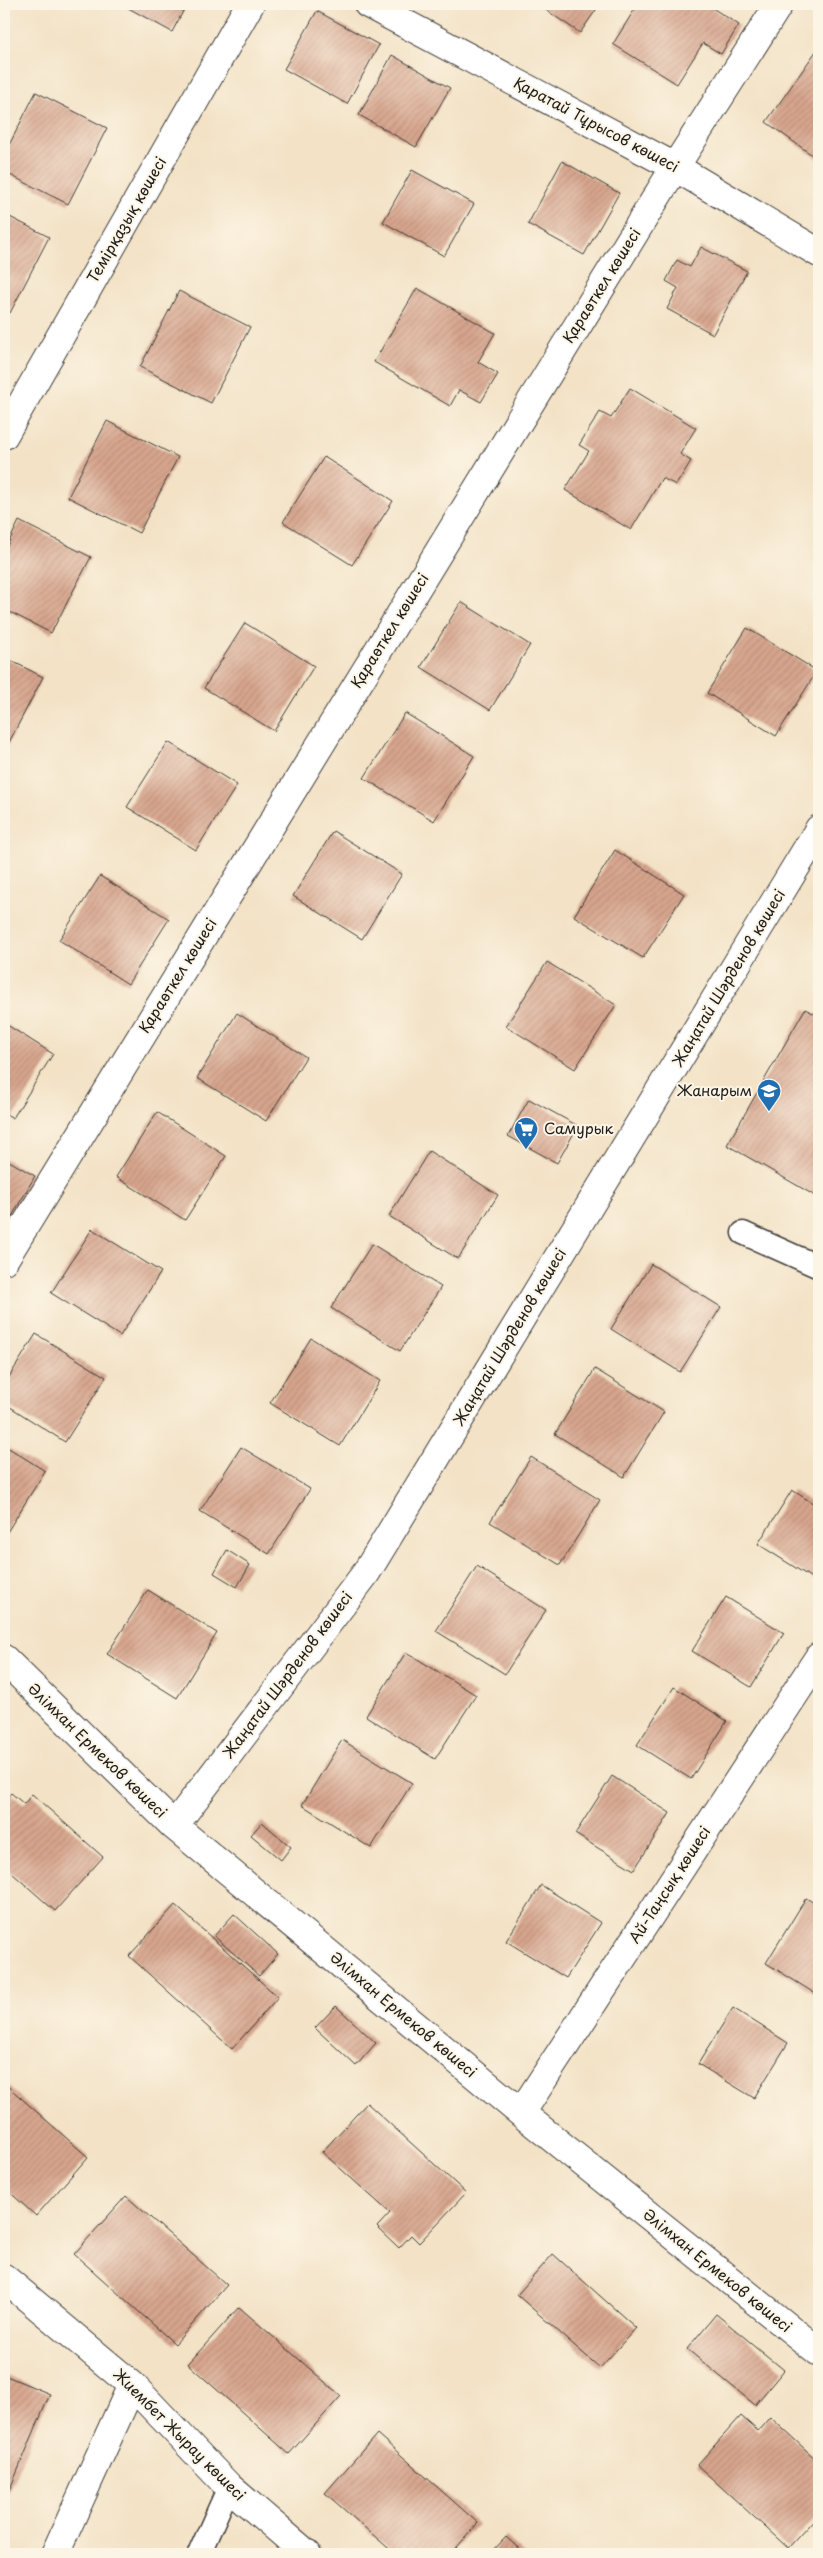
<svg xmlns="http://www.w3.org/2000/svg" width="823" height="2558" viewBox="0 0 823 2558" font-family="'Playpen Sans',sans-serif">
<defs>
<pattern id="building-hatch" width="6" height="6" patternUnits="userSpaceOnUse" patternTransform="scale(1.25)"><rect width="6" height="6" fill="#d7a58d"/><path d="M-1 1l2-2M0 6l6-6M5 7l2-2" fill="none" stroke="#b88d79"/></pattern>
</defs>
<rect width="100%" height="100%" fill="#fcf5e5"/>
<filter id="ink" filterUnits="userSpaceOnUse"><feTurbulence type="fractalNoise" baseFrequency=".02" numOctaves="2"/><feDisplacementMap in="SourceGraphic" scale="10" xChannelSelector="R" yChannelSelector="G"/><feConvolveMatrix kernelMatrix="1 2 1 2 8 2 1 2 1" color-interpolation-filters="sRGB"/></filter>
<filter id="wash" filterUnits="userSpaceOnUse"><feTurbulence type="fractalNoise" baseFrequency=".0096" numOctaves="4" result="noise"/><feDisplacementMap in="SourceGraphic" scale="20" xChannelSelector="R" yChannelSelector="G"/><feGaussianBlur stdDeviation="1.12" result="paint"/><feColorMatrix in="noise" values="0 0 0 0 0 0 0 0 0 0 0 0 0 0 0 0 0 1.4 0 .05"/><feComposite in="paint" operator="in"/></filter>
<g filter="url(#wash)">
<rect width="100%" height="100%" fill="#f3e2c6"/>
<g id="blocks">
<!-- building -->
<path fill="url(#building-hatch)" d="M121 4H187L172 32Z
M537 4H600L580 33Z
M638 4H706L739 25 721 54 703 43 677 84 613 44Z
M317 11 379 45 347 104 284 69Z
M819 47V160L766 122Z
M392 55 450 88 416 147 359 115Z
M36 92 107 128 68 204 4 172V155Z
M562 161 619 193 584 255 528 224Z
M412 170 474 204 444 256 383 222Z
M4 214 49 237 10 313 4 310Z
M701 247 747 271 713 334 667 309 678 288 666 281 677 260 690 267Z
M417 288 495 333 478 362 498 374 481 402 459 390 450 406 374 362Z
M179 291 250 327 211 403 140 367Z
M630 388 696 428 680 454 691 461 676 485 662 478 631 530 565 490 589 451 579 445 600 412 611 418Z
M107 421 178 457 139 533 68 497Z
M324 457 393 501 352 565 283 522Z
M19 521 91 557 51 633 4 609V552Z
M461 602 530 645 490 710 421 667Z
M245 623 314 666 274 731 204 688Z
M747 628 817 671 776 736 707 693Z
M4 657 43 677 4 752Z
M405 713 474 756 434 821 364 778Z
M168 742 237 785 196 850 127 807Z
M333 831 402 874 362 939 293 896Z
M615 850 684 894 643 958 574 916Z
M100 876 169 919 128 984 59 940Z
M547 962 616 1005 575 1069 506 1026Z
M805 1009 819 1016V1198L727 1145Z
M237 1013 306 1057 266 1121 197 1078Z
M4 1023 53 1054 13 1118 4 1113Z
M529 1099 578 1126 557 1163 508 1136Z
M157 1112 226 1156 185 1220 116 1177Z
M429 1151 498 1195 458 1259 389 1216Z
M4 1158 35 1176 4 1230Z
M92 1229 161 1272 120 1336 51 1293Z
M372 1244 441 1287 400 1351 331 1308Z
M651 1264 721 1307 680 1372 611 1329Z
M36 1334 106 1377 65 1442 4 1403V1385Z
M311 1338 380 1381 340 1446 270 1403Z
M595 1369 664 1412 624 1477 555 1434Z
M4 1445 45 1471 4 1537Z
M241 1447 310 1489 269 1554 200 1511Z
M531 1457 600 1500 560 1565 490 1522Z
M792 1490 819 1507 818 1582 758 1544Z
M227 1550 250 1565 237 1587 214 1573Z
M477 1566 546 1610 505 1674 436 1631Z
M148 1590 217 1633 177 1698 107 1654Z
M726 1597 784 1633 751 1687 692 1651Z
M406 1652 476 1695 435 1759 366 1716Z
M674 1687 727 1721 691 1779 637 1745Z
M342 1740 412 1783 371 1848 302 1805Z
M612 1776 670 1813 634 1870 575 1834Z
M11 1793 24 1804 32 1794 103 1857 55 1911 4 1866V1801Z
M262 1822 291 1847 281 1860 251 1835Z
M541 1885 601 1923 566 1978 506 1941Z
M806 1898 819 1906V1996L766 1963Z
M175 1905 278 1997 232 2049 129 1956Z
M234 1914 278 1954 259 1976 214 1936Z
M336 2006 376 2043 356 2066 315 2028Z
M733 2008 788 2043 754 2098 698 2064Z
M4 2083 88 2157 36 2216 4 2187Z
M367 2103 466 2193 419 2243 411 2235 399 2248 377 2227 390 2213 322 2152Z
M126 2196 227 2285 175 2344 74 2254Z
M553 2254 636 2328 600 2368 517 2295Z
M239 2307 341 2396 289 2454 188 2364Z
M716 2314 784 2370 755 2405 687 2349Z
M4 2375 50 2394 4 2503Z
M741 2416 758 2431 770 2417 819 2462V2471L813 2478 819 2484V2514L788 2548 697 2465Z
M377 2434 478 2523 451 2554H395L325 2493Z
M506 2537 525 2554H490Z"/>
</g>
</g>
<g filter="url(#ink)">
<use href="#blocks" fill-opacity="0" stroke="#3c3a36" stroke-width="1"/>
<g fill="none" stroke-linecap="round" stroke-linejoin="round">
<defs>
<path id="service" d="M743 1233 819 1267
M199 2554 229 2487"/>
<path id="minor" d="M368 4 675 167 819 253
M4 435 250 4
M4 1260 675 167 779 4
M4 1659 174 1826 521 2113 819 2352
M174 1826 366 1573 819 829
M521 2113 819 1657
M4 2278 132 2385 229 2487 307 2554
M55 2554 132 2385"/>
</defs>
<!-- service casing -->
<use href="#service" stroke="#3c3a36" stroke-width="25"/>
<!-- minor casing -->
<use href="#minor" stroke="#3c3a36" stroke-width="30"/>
<!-- service -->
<use href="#service" stroke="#fff" stroke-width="22"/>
<!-- minor -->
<use href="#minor" stroke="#fff" stroke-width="28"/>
</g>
</g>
<!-- icons -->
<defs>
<symbol id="school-pin" viewBox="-11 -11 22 30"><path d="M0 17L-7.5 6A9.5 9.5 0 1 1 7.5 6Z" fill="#1f6fb2" stroke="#fcf5e5"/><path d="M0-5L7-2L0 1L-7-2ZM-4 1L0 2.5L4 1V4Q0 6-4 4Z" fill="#fff"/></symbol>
<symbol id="supermarket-pin" viewBox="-11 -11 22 30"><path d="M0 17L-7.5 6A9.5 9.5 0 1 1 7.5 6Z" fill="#1f6fb2" stroke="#fcf5e5"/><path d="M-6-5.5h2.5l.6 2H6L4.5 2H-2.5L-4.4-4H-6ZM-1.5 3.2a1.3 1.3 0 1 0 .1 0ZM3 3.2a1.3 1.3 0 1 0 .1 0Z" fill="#fff"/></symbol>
</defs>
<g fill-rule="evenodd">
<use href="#school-pin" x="755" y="1077" width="28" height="38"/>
<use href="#supermarket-pin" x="512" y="1115" width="28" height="38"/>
</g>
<g text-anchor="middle" stroke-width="4" stroke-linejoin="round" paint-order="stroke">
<!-- street labels -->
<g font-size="15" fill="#1c1c1c" stroke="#fcf5e5">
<text transform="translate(596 125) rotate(28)" y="5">Қаратай Тұрысов көшесі</text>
<text transform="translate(127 220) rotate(-60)" y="5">Темірқазық көшесі</text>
<text transform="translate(602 286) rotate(-58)" y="5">Қараөткел көшесі</text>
<text transform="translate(390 631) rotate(-58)" y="5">Қараөткел көшесі</text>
<text transform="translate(178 976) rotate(-58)" y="5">Қараөткел көшесі</text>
<text transform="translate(729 978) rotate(-59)" y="5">Жаңатай Шәрденов көшесі</text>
<text transform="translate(510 1337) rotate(-59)" y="5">Жаңатай Шәрденов көшесі</text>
<text transform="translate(288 1675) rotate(-53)" y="5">Жаңатай Шәрденов көшесі</text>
<text transform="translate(97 1751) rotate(44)" y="5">Әлімхан Ермеков көшесі</text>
<text transform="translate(670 1885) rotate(-57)" y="5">Ай-Таңсық көшесі</text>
<text transform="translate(403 2015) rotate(40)" y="5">Әлімхан Ермеков көшесі</text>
<text transform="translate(717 2271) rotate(39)" y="5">Әлімхан Ермеков көшесі</text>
<text transform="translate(179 2435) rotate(45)" y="5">Жиембет Жырау көшесі</text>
</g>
<!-- poi labels -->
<g font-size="15" fill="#1c1c1c" stroke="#fcf5e5" text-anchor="end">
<text x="752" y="1096">Жанарым</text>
<text x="544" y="1134" text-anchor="start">Самурык</text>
</g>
</g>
<!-- margin -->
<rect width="823" height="2558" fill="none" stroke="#fcf5e5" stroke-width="20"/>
</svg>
